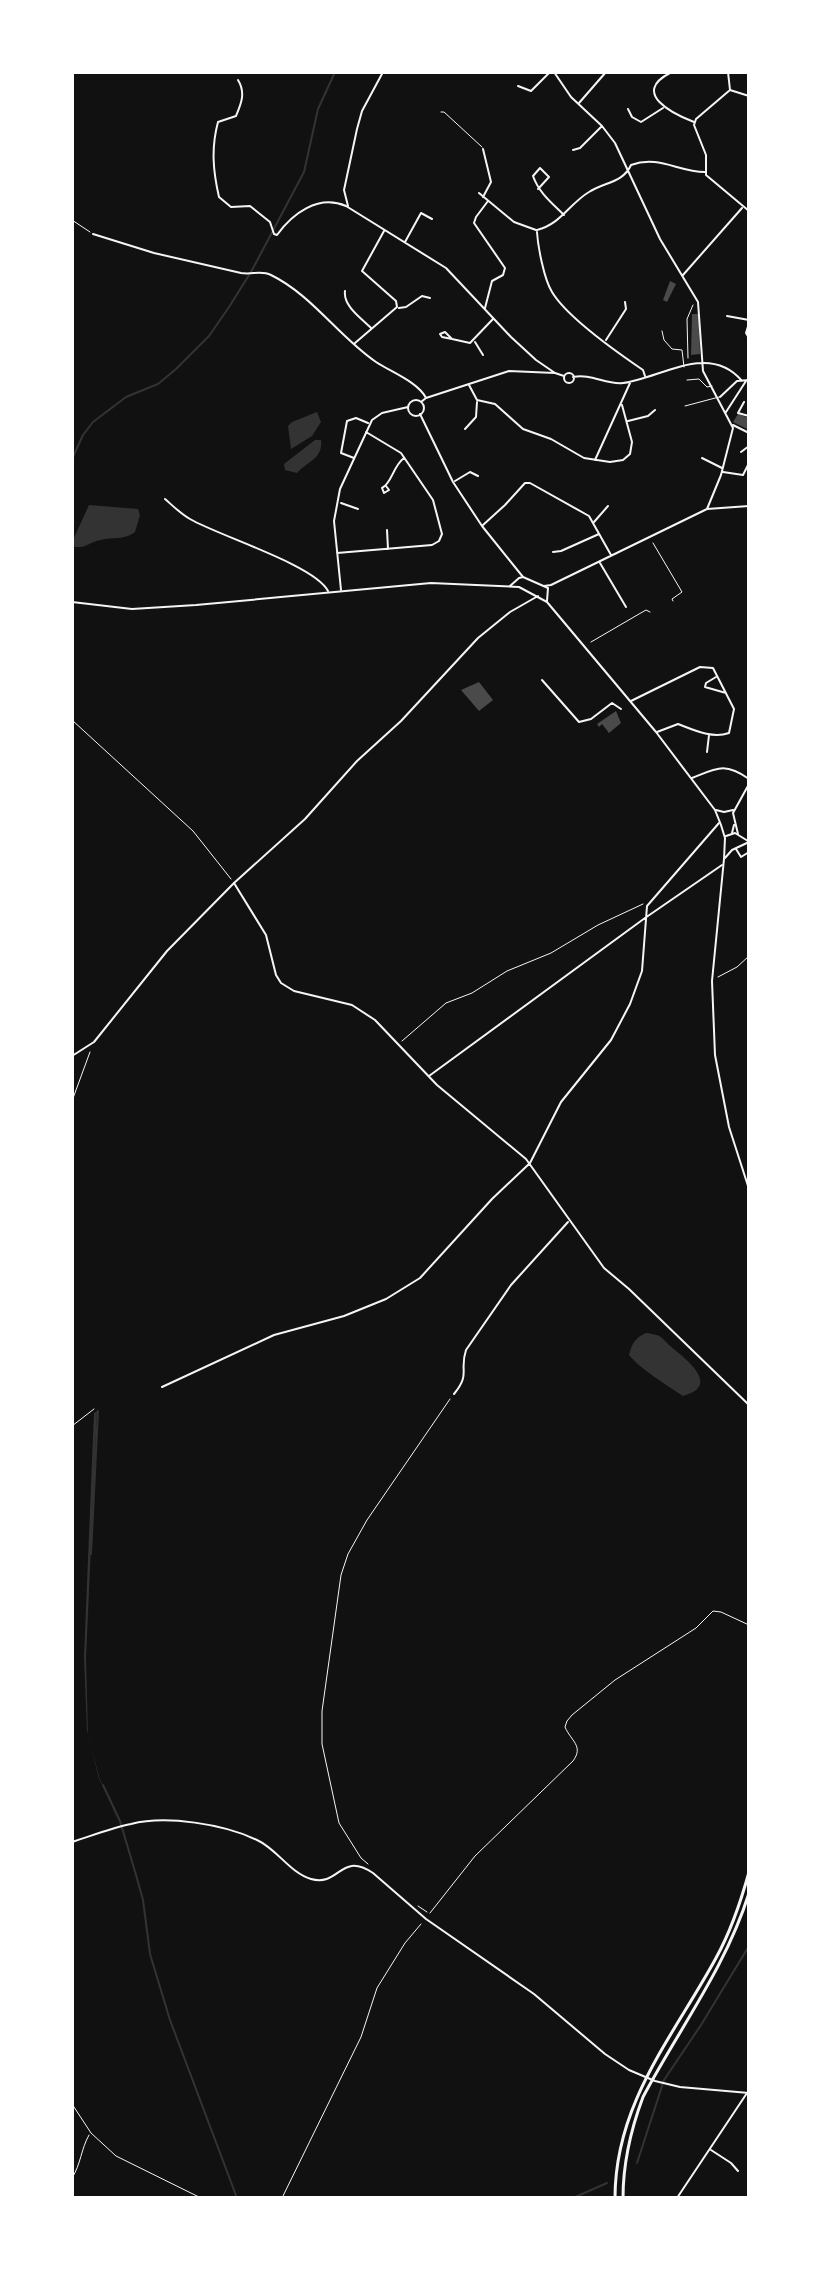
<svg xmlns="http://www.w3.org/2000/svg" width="821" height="2270" viewBox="0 0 821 2270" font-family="'Varela Round',sans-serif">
<rect width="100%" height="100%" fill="#111"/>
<!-- water -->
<path fill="#333" d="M317 412 321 422 312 436 291 449 288 426 292 422Z
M315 440H321C323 459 308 461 297 473L285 470 284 464Z
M89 505 138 509 140 515 135 532C125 540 113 537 101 540 88 542 89 548 74 547L73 540Z
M646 1333C648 1333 658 1335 659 1336 663 1338 666 1342 669 1345 683 1357 723 1385 683 1396 668 1386 639 1368 629 1355 632 1343 635 1338 646 1333Z
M97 1411 86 1658 88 1735 100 1780 111 1800 118 1825 111 1802 99 1779 87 1730 84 1657 94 1413Z"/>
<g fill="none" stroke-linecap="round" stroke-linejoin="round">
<!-- stream -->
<path stroke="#333" stroke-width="2" d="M72 459 83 435 93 422 126 397 158 384 176 369 209 336 229 307 251 272 304 172 318 109 335 72
M91 1554 98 1411
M103 1785 120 1821 136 1875 143 1900 150 1954 170 2020 237 2198
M637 2163 664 2080 701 2025 749 1946
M573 2198 607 2183"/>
</g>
<!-- building -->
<path fill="#4a4a4a" d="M670 281 676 284 667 302 663 300Z
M692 314H699L700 354 691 355Z
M738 414 749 418V430L733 422Z
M479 682 493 700 479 711 461 690Z
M616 711 621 723 609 733 602 724 599 727 597 724Z"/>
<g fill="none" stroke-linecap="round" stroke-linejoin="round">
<!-- path -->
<path stroke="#f5f5f5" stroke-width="1" d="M72 220 90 232
M688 358 687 319 693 305
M653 543 682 592 672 599 673 601
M72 720 193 831 231 879
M718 977 737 967 749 956
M402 1041 446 1003 472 993 507 971 551 953 598 925 643 904
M72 1101 90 1052
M72 1426 94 1409
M368 1864 361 1858 339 1823 322 1744V1711L341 1575 348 1554 367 1520 450 1399
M418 1906 427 1912
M430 1913 475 1856 573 1761C584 1746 571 1741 565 1727L567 1721 572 1715 615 1680 696 1628 713 1611 721 1612 749 1625
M72 2104 91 2133 116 2156 201 2198
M72 2178C81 2164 81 2149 89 2135
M282 2198 361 2037 377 1988 405 1943 421 1924"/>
<!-- service -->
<path stroke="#f5f5f5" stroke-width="1" d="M441 112H444L482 147
M662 331 664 340 672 349 682 350 684 367
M687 380 699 379 707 387 712 386"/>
<!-- pedestrian -->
<path stroke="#f5f5f5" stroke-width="1" d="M685 406 719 397
M591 642 639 614 646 610 650 612"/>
<!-- minor -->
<path stroke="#f5f5f5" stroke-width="2" d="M554 72 571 97 602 126 615 143 660 239 698 302 703 371 733 428 721 475 707 509
M728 72 730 90 749 96
M670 73C631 93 673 114 694 122
M238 80C246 93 241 104 236 116L218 122C211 148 213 171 219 197L231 207 250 206 270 222 274 234 277 235C292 214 318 194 346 206L446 268 511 337 536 360 555 373
M518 86 531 91 550 72
M730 90 696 119 694 125 706 155V175L749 211
M579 103 606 72
M628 109 632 117 641 122 663 108
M573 150 580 148 602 126
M538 189 549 177 540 168 533 176C539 193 552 203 564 215
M479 193 514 222 536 230
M483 197 491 182 483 149
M348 206 344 190 357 129 362 111 383 72
M537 230C561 224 569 204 589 192 604 182 623 183 631 165 659 155 678 172 705 172
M537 232C538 247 544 279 552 292 567 317 618 353 643 370L645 376
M93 234 154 253 241 273C252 275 261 270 271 275 312 295 339 337 376 362 391 372 418 382 426 398
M405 242 421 213 432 219
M683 275 742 208
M345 291C343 306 361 318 371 328
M399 308 406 307 422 296 430 298
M485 308 492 281 503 275 505 268 474 223 476 217 488 201
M727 316 749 320
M749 323 746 333 749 338
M452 339 442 337 440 334 445 332 452 339 470 343 493 319
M606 340 626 309 625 302
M475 342 483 355
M355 343 397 307 396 301 362 271 384 231
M564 378a5 5 0 1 1 10 0a5 5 0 1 1-10 0Z
M573 377C591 373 606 385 623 383 661 378 709 342 742 381
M469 385 477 400 495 404 523 429 551 439 584 458 610 462 623 460 630 454 632 442 622 405
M720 397 737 381 749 380
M408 408a8 8 0 1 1 16 0a8 8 0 1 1-16 0Z
M421 402 426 398 509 371 555 373 564 376
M744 402 738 413 749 416
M726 412 746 381
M420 414 453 482 482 526 523 577
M628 421 648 416 655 410
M733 425 749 433
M465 429 476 417 477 402
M741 452 749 446
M354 458 341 453 347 421 356 418 368 423
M702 458 722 468
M595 460 630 383
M723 472 743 475 749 463
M455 481 470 472 478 476
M386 486 389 490 384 493 382 488C392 483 393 466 404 458
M165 499C173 506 181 514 190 519 219 536 315 565 328 591
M341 503 358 509
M594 522 608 506
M483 525 505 505 525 483H530L589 516 611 555
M387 530 388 549
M553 552 561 551 599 534
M337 553 432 545 439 541 442 534 433 500 401 453 366 432
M600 563 626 607
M544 586 551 585 707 509 749 506
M341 590 334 521 340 489 372 420 382 413 408 407
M716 677 706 683 705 687 726 693
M542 680 579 722 591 719 612 703 621 709
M631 701 700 667 713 668 734 709 729 733C712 739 694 730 678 724L657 732
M707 752 709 735
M692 778C717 768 725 762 749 779
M716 810 724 812 733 810
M732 833 734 825
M738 834 733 813 749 784
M736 849 741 857 749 852
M234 883 266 935 276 975 281 983 294 991 352 1005 375 1020 437 1085 526 1159 604 1268 629 1289 749 1405
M429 1076 645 918 722 865
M162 1387 274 1335 344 1316 386 1299 420 1278 492 1199 530 1163 561 1102 611 1040 630 1004 642 971 647 906 719 823
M454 1394C471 1373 459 1371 466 1350L511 1285 568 1222
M711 2150 731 2163 738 2171
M677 2198 747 2093"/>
<!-- tertiary -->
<path stroke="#f5f5f5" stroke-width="2" d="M510 586 519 578 523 577 548 588 547 601
M72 602 132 609 196 605 431 583 519 587 547 602 656 732 715 810 721 825 725 838 724 859 712 981 715 1055 729 1127 749 1189
M726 836 735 833 748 841
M725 858 732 850 749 842
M72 1056 94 1042 167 951 234 883 305 819 357 761 401 721 478 638 510 612 538 596
M72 1842C91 1836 111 1828 131 1824 166 1815 224 1824 257 1840 277 1849 290 1873 311 1879 340 1887 340 1851 373 1873L426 1919 534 1994 605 2054 629 2070 655 2081 680 2087 749 2093"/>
<!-- trunk -->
<path stroke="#f5f5f5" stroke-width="3" d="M615 2198C615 2103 673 2037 716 1958 731 1931 741 1901 749 1872
M623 2198C623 2163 631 2129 643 2097 679 2029 726 1967 749 1893"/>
</g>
<!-- border -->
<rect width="821" height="2270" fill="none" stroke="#ffffff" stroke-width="148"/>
</svg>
